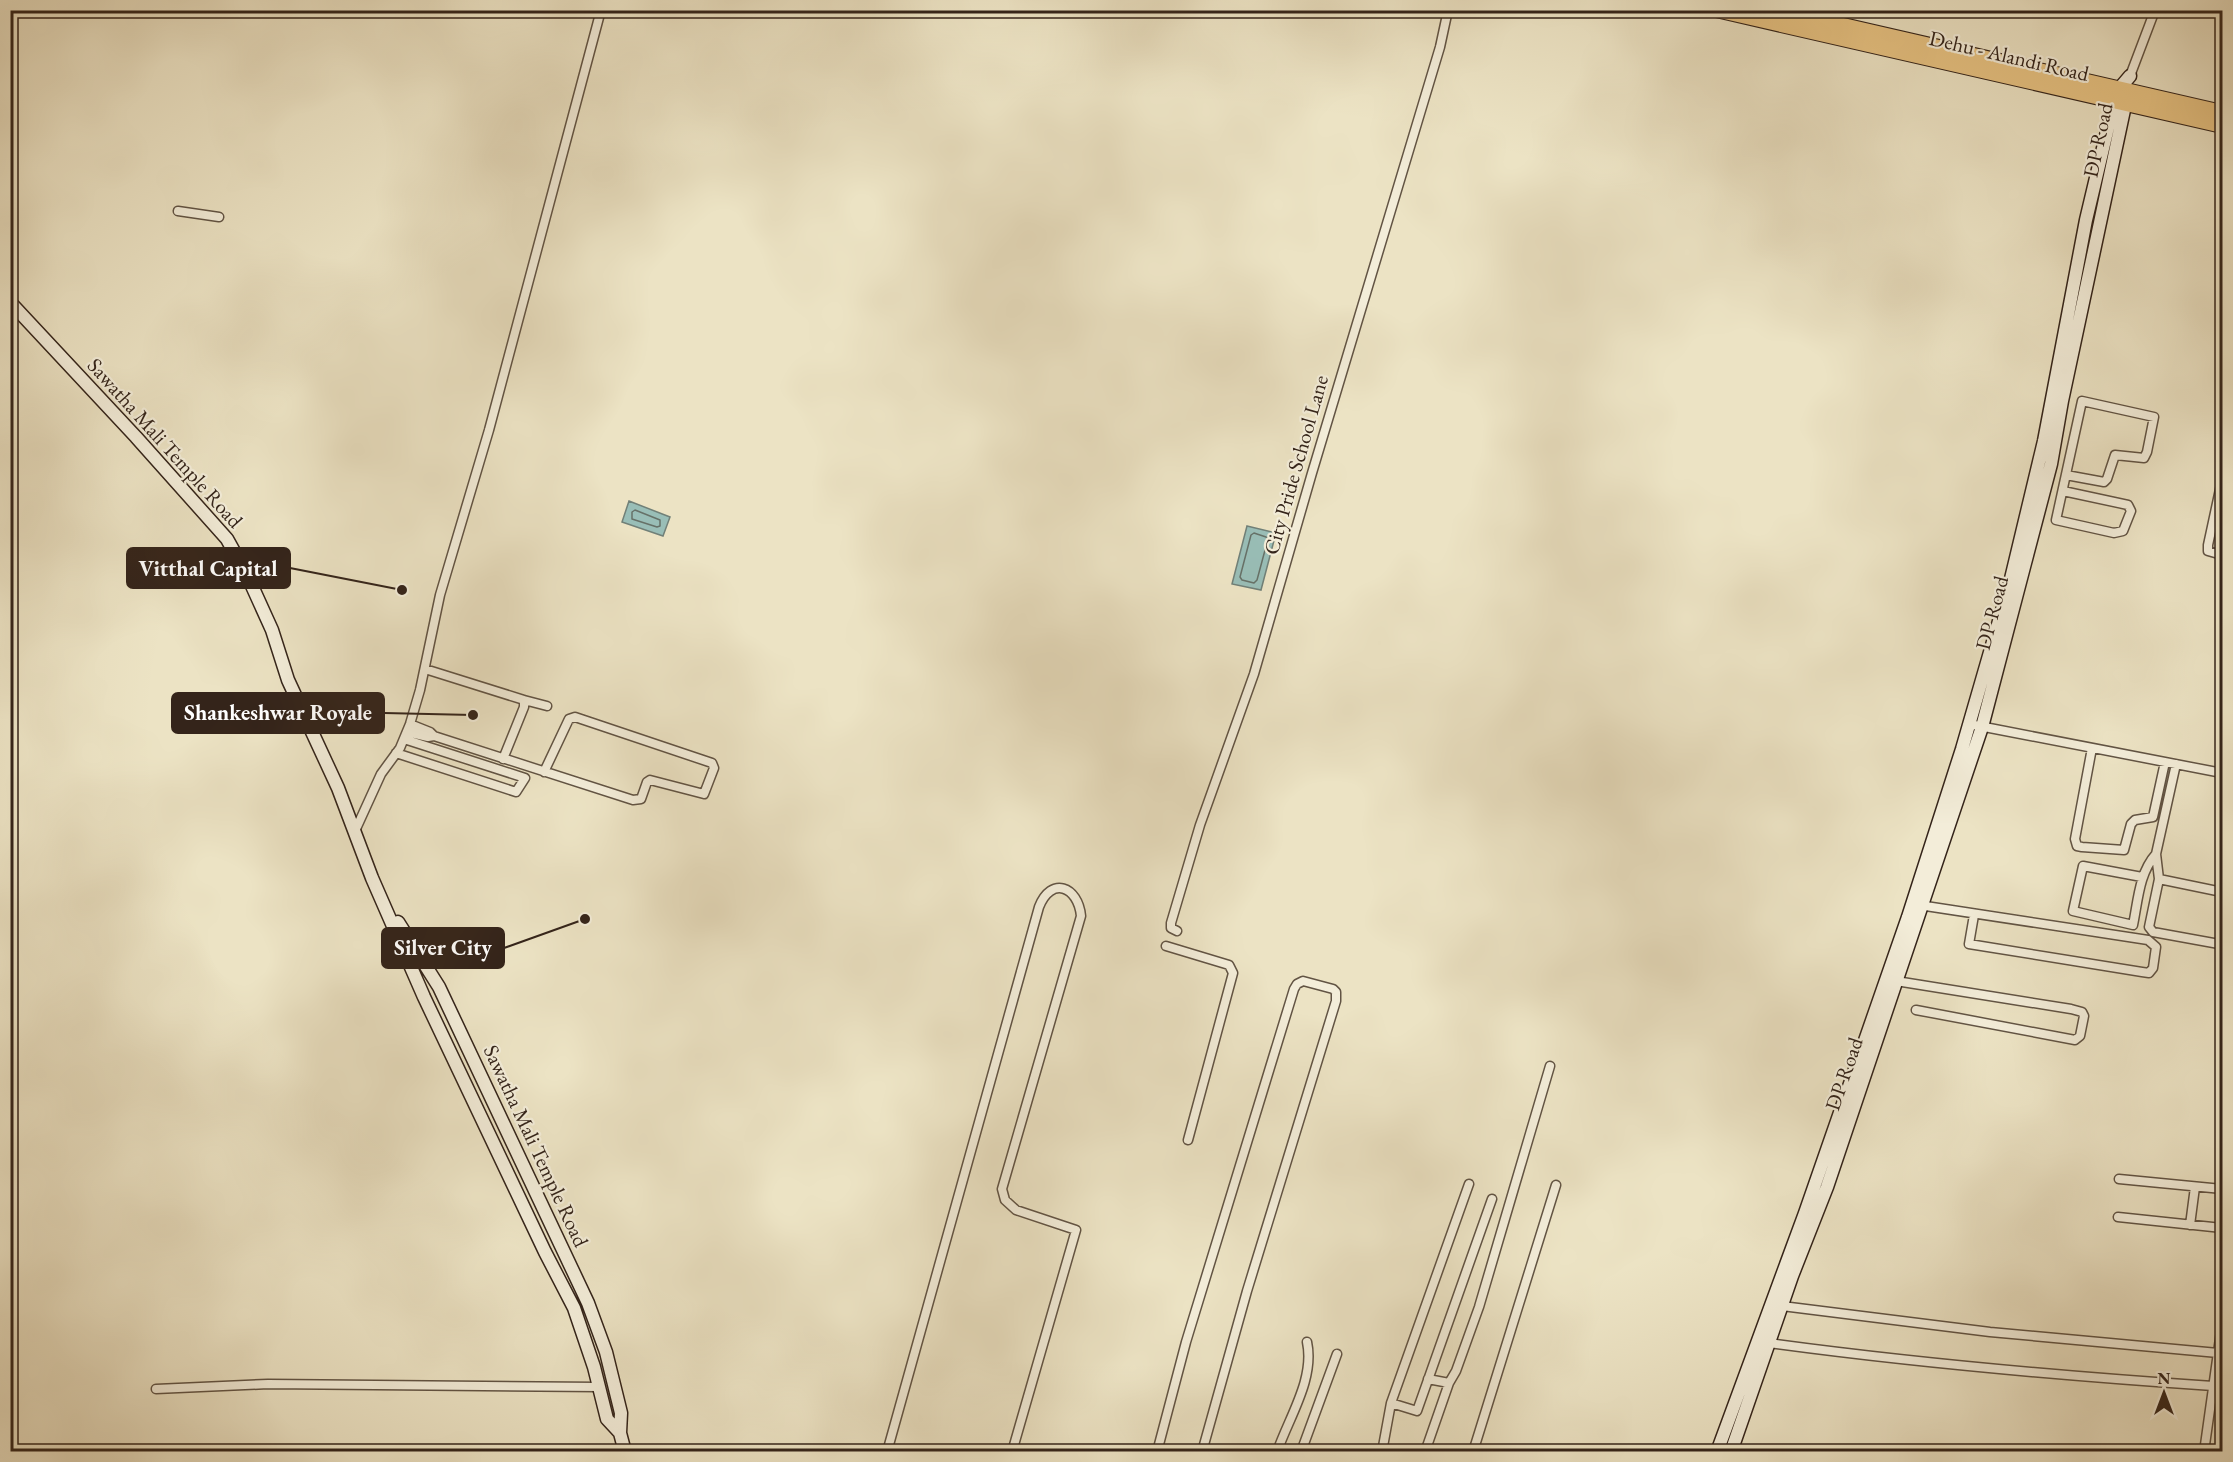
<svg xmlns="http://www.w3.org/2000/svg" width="2233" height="1462" viewBox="0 0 2233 1462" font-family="'EB Garamond',serif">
<rect width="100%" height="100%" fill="#ece3c4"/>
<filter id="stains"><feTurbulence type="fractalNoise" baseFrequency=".00333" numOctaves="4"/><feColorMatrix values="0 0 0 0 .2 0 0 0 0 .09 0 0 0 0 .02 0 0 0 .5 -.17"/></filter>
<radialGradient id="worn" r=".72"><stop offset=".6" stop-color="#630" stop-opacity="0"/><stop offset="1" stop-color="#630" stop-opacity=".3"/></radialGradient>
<!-- water -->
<path fill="#99beb7" stroke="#718078" stroke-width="1.5" d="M629 501 670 517 663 536 622 522Z
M1247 526 1276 533 1261 590 1232 584Z"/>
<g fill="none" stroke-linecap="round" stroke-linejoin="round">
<!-- shore -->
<path stroke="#667168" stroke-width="1.5" d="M635 510 660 520V526L657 527 632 519V512Z
M1254 533 1266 537 1268 539 1257 580 1254 583 1242 580 1240 577 1251 535Z"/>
<defs>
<path id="street" d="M2130 76 2155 10
M178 211 219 217
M2222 480 2208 545V551L2222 555
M2063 491 2128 505 2131 511 2123 531 2114 533 2056 520 2082 401 2154 417 2147 452 2144 458 2115 455 2107 479 2104 482 2066 475
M425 669 524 700V707L503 759
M524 700 547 706
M410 724 430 732 434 736 633 800 641 799 647 782 650 780 704 794 714 768 712 763 575 717 569 719 544 772
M1969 724 2222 773
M407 732 428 737 434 736
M2092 748 2075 839 2077 846 2082 847 2124 850 2131 824 2135 820 2153 817 2165 762
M396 753 516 792 525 778 404 739
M2176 764 2156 854 2159 879 2149 927 2153 932 2219 944 2222 931
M355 831 381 774 400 748 410 724 420 690 440 595 489 430 601 10
M2142 877 2083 866 2073 911 2133 925C2138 901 2139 873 2156 854
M2159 879 2222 892
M1919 905 2148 940 2156 947 2153 968 2149 973 2142 972 1969 944 1974 915
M1177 931 1171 928V923L1200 825 1254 674 1312 473 1440 47 1448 10
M1166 946 1229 965 1233 973 1188 1140
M1896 981 2071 1009 2082 1012 2084 1016 2080 1036 2075 1040 1916 1010
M2119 1179 2222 1189
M1469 1184 1391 1403 1417 1411 1492 1199
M2118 1217 2222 1228
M2190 1225 2195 1187
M1782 1306 1990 1332 2218 1353
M1769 1343C1916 1363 2064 1376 2213 1386
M1428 1379 1449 1383 1456 1371 1479 1307 1550 1066
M156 1389 268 1384 599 1387
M887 1452 1039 907C1051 876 1078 886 1081 916L1002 1189 1005 1200 1016 1210 1076 1230 1012 1452
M1157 1452 1186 1342 1294 989 1297 984 1303 981 1333 989 1336 992V1001L1247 1291 1202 1452
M1277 1452C1289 1417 1315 1379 1307 1342
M1301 1452 1337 1354
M1382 1452 1391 1403
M1425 1452 1449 1383
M1473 1452 1556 1185
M2204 1452 2222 1324"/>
<path id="secondary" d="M10 302 136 437 227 539 248 577 272 630 288 680 338 788 372 878 424 997 545 1252 574 1308 594 1367 607 1419 620 1433
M398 922 439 987 588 1303 606 1352 621 1413 620 1433 625 1452
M1717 1452 1805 1213 1908 917 1962 749 2010 583 2044 441 2086 220 2114 102 2119 89 2130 76
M1731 1452 1792 1276 1827 1187 1982 727 2051 464 2062 401 2127 96"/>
<path id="primary" d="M1716 10 2222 126
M1778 10 2222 112"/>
</defs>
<!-- street casing -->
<use href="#street" stroke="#625444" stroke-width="11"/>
<!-- secondary casing -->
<use href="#secondary" stroke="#34241a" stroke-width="15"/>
<!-- primary casing -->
<use href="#primary" stroke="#34241a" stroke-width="16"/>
<!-- street -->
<use href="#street" stroke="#f3edd9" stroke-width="8"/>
<!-- secondary -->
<use href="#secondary" stroke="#f3edd9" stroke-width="12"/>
<!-- primary -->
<use href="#primary" stroke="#e6c282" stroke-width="14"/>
</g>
<g text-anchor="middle" stroke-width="4.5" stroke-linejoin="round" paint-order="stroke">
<!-- street labels -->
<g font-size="21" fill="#34241a" stroke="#f3edd9">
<text transform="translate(2009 56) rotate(13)" y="7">Dehu - Alandi Road</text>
<text transform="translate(2098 140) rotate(-78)" y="7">DP Road</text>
<text transform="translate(165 443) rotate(48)" y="7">Sawatha Mali Temple Road</text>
<text transform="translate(1296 465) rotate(-74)" y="7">City Pride School Lane</text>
<text transform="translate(1992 613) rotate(-75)" y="7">DP Road</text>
<text transform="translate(1844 1074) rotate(-71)" y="7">DP Road</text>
<text transform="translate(536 1146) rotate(65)" y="7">Sawatha Mali Temple Road</text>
</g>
</g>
<!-- callouts -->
<path fill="none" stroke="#34241a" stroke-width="2" d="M402 590L290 568M473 715L384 713M585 919L504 948"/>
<g fill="#34241a" stroke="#f3edd9" stroke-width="2">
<circle cx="402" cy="590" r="6"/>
<circle cx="473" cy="715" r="6"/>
<circle cx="585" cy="919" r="6"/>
</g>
<g fill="#34241a" stroke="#34241a" stroke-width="2">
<rect x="127" y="548" width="163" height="40" rx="6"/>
<rect x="172" y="693" width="212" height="40" rx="6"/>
<rect x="382" y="928" width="122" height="40" rx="6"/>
</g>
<g font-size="22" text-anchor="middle" font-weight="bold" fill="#fff">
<text x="208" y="576">Vitthal Capital</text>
<text x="278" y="720">Shankeshwar Royale</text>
<text x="443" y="955">Silver City</text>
</g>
<!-- margin -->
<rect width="2233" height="1462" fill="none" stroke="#ece3c4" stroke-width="36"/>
<rect x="12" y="12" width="2209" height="1438" fill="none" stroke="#34241a" stroke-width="3"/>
<rect x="18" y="18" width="2197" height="1426" fill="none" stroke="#34241a" stroke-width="1.5"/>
<!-- north arrow -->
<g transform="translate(2164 1393)" stroke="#f3edd9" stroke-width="4.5" paint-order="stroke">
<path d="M0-4.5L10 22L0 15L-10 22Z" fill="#34241a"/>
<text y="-9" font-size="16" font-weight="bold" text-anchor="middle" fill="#34241a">N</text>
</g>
<rect width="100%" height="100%" filter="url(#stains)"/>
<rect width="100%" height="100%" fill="url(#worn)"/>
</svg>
